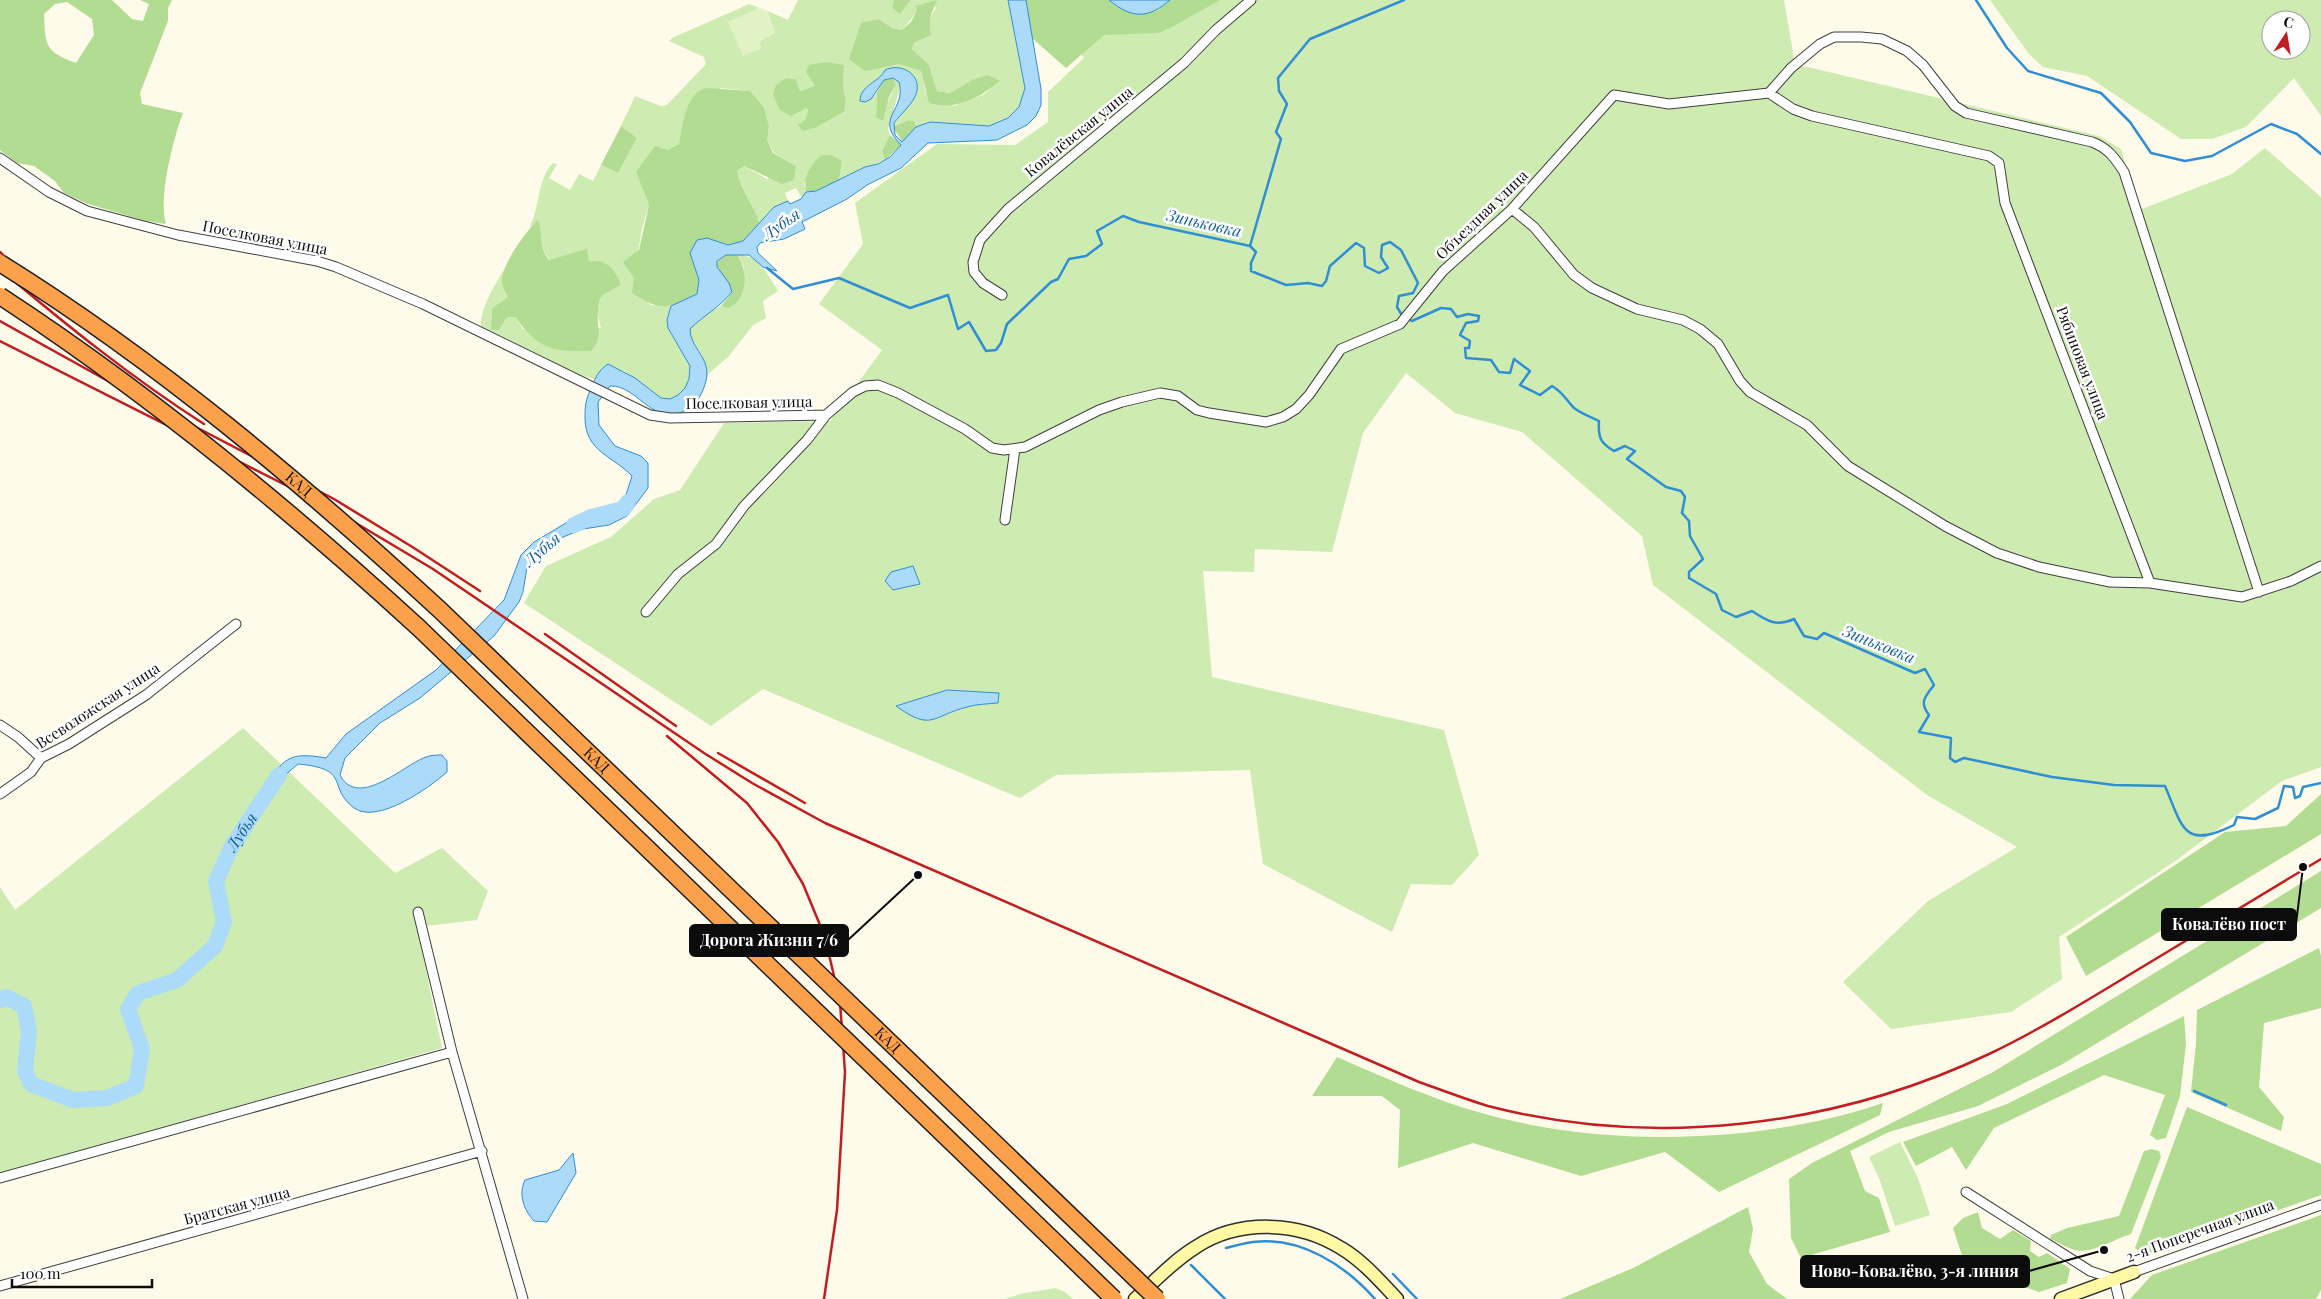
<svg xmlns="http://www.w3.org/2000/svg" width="2321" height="1299" viewBox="0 0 2321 1299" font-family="'Playfair Display',serif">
<rect width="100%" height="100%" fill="#fffbea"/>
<!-- green -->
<path fill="#ceebb2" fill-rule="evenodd" d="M798 0H894L892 8 900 14 911 0H1008L1025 88 1019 107 1008 118 989 126 930 122 916 127 914 121 909 120 893 127C895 114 917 106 916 85L883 75 866 88 871 99 877 92 876 116 886 106 896 85 893 78 899 82 900 88 888 129 890 135 882 151 885 160 839 180 842 161 804 183 806 192 802 198 796 188 785 193 788 201C775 207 767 212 760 225 755 205 741 191 737 171L744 166 767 179 796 166 774 153 767 140 769 127 750 91 721 88 684 125 679 144 636 172 649 205 642 228 634 278 650 305 671 306C669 312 666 319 667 325 670 339 687 350 690 366 693 382 680 403 662 398 648 395 637 379 624 371L597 375 595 379 582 376 575 377 481 330C479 308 496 284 506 266L502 282 508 297 492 308 491 330 506 318 515 317 523 329 601 328 597 311 602 294 621 285 589 263 586 250 550 260C538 245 544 237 538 221L529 228C540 209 537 178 553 163L557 164 549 178 570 190 579 174 593 181 601 165 618 173 637 138 621 126 635 96 661 106 667 105 706 64 704 57 669 41 672 38 749 4 760 8 728 23 761 48 759 42 768 19V11L788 20ZM929 2 936 8 930 17 931 35 914 43 912 49 929 65 937 91 950 93 972 80 1000 81 983 95 954 106 926 94 921 71 899 64 886 65 879 19 892 28 902 30C912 20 916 8 929 2ZM844 65 843 87 846 101 844 112 817 127 805 120 808 112 786 78 796 79 800 91 815 86Z
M1049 0H1784L1795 64 2099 136 2121 149 2139 210 2232 174 2265 148 2321 197V767L2282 781 2174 862 2059 937 2062 979 2011 1012 1891 1029 1843 982 1928 901 2017 847 1927 795 1653 585 1642 536 1522 432 1455 413 1406 373 1363 433 1332 552 1255 549 1254 572 1203 571 1212 677 1444 730 1479 855 1452 885 1411 884 1392 932 1263 864 1250 770 1056 775 1020 798 763 689 711 726 524 603 546 566 611 537 654 499 680 490 724 423 830 421 882 350 819 304 863 244 855 203 937 144 1015 145 1048 122V92L1084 58 1043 9Z
M1990 0H2321V116L2294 78 2246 127 2212 139H2181L2087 76 2043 67 2029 54ZM2271 20H2301V50H2271Z
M736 254C760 256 766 272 778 291L763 301 766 318 753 325 729 356 707 375 702 355 690 339V329C698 321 711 310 721 306L728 308C739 291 754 273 736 254Z
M243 728 395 873 442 848 488 891 477 920 417 927 442 1048 0 1174V887L15 910Z
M1900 1142 1918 1178 1930 1215 1895 1226 1879 1178 1869 1157Z
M1055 1288 1065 1292 1073 1299H1005L1020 1294Z"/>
<!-- forest -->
<path fill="#b1dc91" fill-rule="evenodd" d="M0 0H112L132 19 143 21 149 4 140 0H172L168 8V21L140 93 142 104 183 113C173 139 158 199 166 224L146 221 88 204 64 193 55 181 34 166 17 163 0 150ZM67 2 92 19 94 35 76 63C45 52 45 45 44 14L55 4Z
M894 0H911L900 14 892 8Z
M937 0 930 17 931 35 914 43 912 49 929 65 937 91 950 93 972 80 988 75 1000 81C979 98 956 111 929 103L921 71 899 64 865 71 849 59 861 23 879 19 892 28 902 30 911 22 917 10 915 6Z
M1026 0H1109L1116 6 1157 11 1170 0H1220L1172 27 1158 33 1104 35 1066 68 1032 38Z
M827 62 844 65 843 87 846 101 844 112 817 127 803 131 798 125 805 120 808 111 806 108 791 116 780 110 773 95 776 85 786 78 796 79 800 91 815 86 806 72 809 65Z
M893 78 896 85 889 97 883 121 876 117 877 92 884 80Z
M707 88 750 91 764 108 769 127 767 140 773 153 796 166 794 180 782 184 744 166 737 171C741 192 755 205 760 225 753 229 751 234 745 239 735 249 719 243 707 238L690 253 699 280 697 294C669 310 659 311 632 293L634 278 623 262 639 250 649 205 636 172 655 146 668 150 679 144C683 126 685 92 707 88Z
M909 120 914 121 916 127 903 143 893 127Z
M621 126 637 138 618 173 601 165Z
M890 135 901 145 885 160 882 151Z
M822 155H831L842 161 839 180 816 191 806 192C803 177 810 164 822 155Z
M538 220C544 237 538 245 549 260L587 249 589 262C606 257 616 271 621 285L602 295C600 299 598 305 598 310 596 326 604 337 591 351 551 352 539 349 515 317L506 318 499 330H491L492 308 508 297C506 293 502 286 502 282 501 265 526 231 538 220Z
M736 254C749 268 748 301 728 308L721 306 732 293 717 266V262L726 255Z
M2321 794V834L2086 976 2066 937 2225 832 2286 826Z
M2321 871V908L2061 1065 1978 1106 1889 1132 1850 1151 1865 1191 1879 1198 1890 1232 1801 1258 1791 1238 1789 1179 1812 1163 1993 1072Z
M2319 948 2321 956V1008L2264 1023 2259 1087 2284 1117 2281 1131 2191 1092 2196 1043 2197 1010Z
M2184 1016 2186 1044 2180 1096 2166 1138 2157 1140 2150 1135 2165 1095 2104 1075 1994 1128 1966 1170 1952 1147 1916 1166 1903 1142 2007 1104Z
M1337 1057C1385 1078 1434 1100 1485 1114 1606 1148 1764 1144 1883 1103L1880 1115 1719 1192 1665 1152 1581 1176 1473 1143 1398 1168 1400 1110 1382 1096H1312Z
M2187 1107 2321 1164V1195L2146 1257 2135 1248Z
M2152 1149 2159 1151 2161 1157 2131 1234C2113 1239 2094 1254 2075 1250 2067 1248 2058 1242 2050 1239L2051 1235 2067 1228 2119 1216 2144 1151Z
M1748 1207 1753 1229 1749 1252 1767 1284 1787 1299H1560L1633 1268Z
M1978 1212 1982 1228 2000 1239 2013 1230 2031 1241 2030 1251 2039 1257 2047 1253 2070 1269 2067 1283 2039 1292 2017 1284 2010 1263 1969 1277 1953 1228 1963 1218Z
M2321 1215V1290L2316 1299H2130L2152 1275Z"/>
<!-- pitch -->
<path fill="#e1f2c5" d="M760 8 768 11 775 33 759 42 762 48 743 56 728 22Z"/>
<!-- water -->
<path fill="#acdaf9" stroke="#2f8ed4" d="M1008 0H1026L1041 89V105L1036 116 1027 125 997 140 928 143 901 168 867 185 847 199 802 222 805 229 784 239 760 243 757 247 758 253 777 271 763 267 749 255H726L717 261V267L729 283 732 292C719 308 704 315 690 329 690 347 708 356 707 375 706 385 700 400 692 406 655 434 640 385 610 386L598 402 599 425 615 446 641 456 648 463V488L627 516 609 525 583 529 558 539 527 567 523 592 519 602 494 636 420 698 380 723 345 758 340 775C358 810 405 764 426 757 431 755 437 755 442 755L447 761V772C430 787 378 825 354 808 326 786 352 769 298 764L285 775 271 794 264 791C282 759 288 751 326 758L346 734 436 670 504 600 521 555 534 542 571 520 607 514 619 506 625 498 632 476C613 456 586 452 585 419 585 410 585 402 589 393 594 381 597 371 608 364L635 378 661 398 670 399 678 395 685 388 689 379 690 366 668 328 667 320 671 306 697 294 699 280 690 253 697 240 707 238 728 245 743 241 774 207 788 201 790 204 801 199 806 192 816 191 865 167 878 164 890 157 901 145C873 117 907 111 899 82L893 78 884 80 871 99 865 102 860 101C860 85 880 82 885 70 899 63 920 72 917 91 914 104 901 113 894 123L895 135 902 142 916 127 930 122 989 126 1008 118 1019 107 1025 88Z
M1109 0H1170C1148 19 1132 19 1109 0Z
M913 566 920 584 893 590 885 581 891 572Z
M947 690 999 693 998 703C988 704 977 704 967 707 932 716 932 732 896 706Z
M573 1153 576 1173 547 1222 534 1221C524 1210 518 1195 525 1180L559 1170Z"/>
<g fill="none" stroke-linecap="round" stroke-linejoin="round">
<!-- stream -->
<path stroke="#2f8ed4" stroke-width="2.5" d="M1976 0 2007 48 2028 71 2101 93 2130 122 2151 153 2185 161 2212 156 2271 124 2297 134 2321 154
M1250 246 1281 139 1276 132 1287 104 1279 91 1278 78 1310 39 1404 0
M767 268 793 289 839 278 910 308 948 295 958 329 969 322 986 351 996 350 1001 343 1007 324 1051 282 1058 279 1069 259 1086 256 1102 244 1097 231 1123 216 1139 222 1250 246 1256 252 1251 263V271L1286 285 1308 283 1322 286 1326 281 1330 266 1356 243 1364 248 1365 266 1379 273 1388 268 1381 257 1382 245 1390 242 1401 250 1418 283 1413 293 1399 296 1397 307 1403 317
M1408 319 1412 321 1441 308 1451 309 1457 317 1468 314 1479 316 1478 321 1466 323 1460 335 1470 341 1469 348H1465L1466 358 1491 360 1499 372 1510 373 1514 359 1530 371 1520 385 1540 395 1552 386C1564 393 1565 399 1574 408 1582 414 1591 417 1599 421 1598 437 1600 443 1614 451L1625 446 1635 451 1627 459 1666 487 1681 491 1685 497 1682 513 1689 521 1690 536 1703 559 1689 572V578L1716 594 1722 610 1736 617 1752 611C1767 621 1776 627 1794 619L1804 636 1817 639 1824 633 1915 673 1925 669 1934 685C1925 697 1919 702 1929 715L1919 732 1951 738 1950 758 1955 762 1964 758 2052 777 2114 785 2165 786C2183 828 2183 850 2234 825L2237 817 2255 819 2278 808 2284 786 2293 787 2295 798 2300 796 2303 787 2321 783
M2194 1091 2226 1105
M1226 1248C1235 1246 1244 1243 1253 1242 1300 1236 1345 1265 1375 1299
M1191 1265 1225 1299
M1393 1274 1417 1299"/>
<!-- river -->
<g stroke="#acdaf9" stroke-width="16">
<path d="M574 525 591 517 623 509 628 502"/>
<path id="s1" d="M0 1000 6 997 24 1006 29 1031 25 1071 31 1084 73 1100 107 1098 136 1086 142 1049 128 1009 138 993 177 980 215 946 224 922 216 881 232 846 279 775"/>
</g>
<defs>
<path id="street" d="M1769 93 1793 109 1812 116 1989 156 1999 163 2005 203 2150 583
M0 158 49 192 87 211 178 235 317 261 336 267 423 304 650 415 670 418 826 415
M1512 209 1534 227 1574 275 1592 288 1637 309 1683 320 1700 329 1718 344 1740 381 1750 392 1807 425 1848 466 1945 526 1997 553 2039 567 2110 582 2150 583 2242 597 2291 581 2321 566
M1002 295 983 283 974 272 973 262 980 240 1008 209 1184 63 1216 30 1251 0
M1005 520 1015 449
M646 612 678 574 716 544 744 506 807 440 826 415 853 392 865 386 878 385 898 393 965 429 992 448 1004 450 1025 447 1099 410 1122 402 1160 393 1178 396 1197 410 1209 413 1266 422 1283 417 1296 409 1309 395 1341 349 1400 324 1443 271 1512 209 1614 95 1669 104 1769 93 1791 68 1820 44 1834 37H1861L1882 39 1907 51 1923 65 1955 106 1966 113 2092 142C2108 148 2115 158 2124 172L2259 592
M0 725 18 737 41 758
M0 794 31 772 41 758 69 744 146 695 236 624
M418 912 452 1052 523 1299
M0 1178 452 1052
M1966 1192 2090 1271 2114 1279 2119 1299
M2134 1272 2321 1205
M0 1286 482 1151"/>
<path id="secondary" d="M1135 1299C1155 1281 1173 1261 1196 1247 1239 1219 1298 1221 1341 1248 1363 1261 1380 1281 1397 1299
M2061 1299 2134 1272"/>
</defs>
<!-- street casing -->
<use href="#street" stroke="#3f3f3f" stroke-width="11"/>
<!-- secondary casing -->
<use href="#secondary" stroke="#2e2e2e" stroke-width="15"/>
<!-- street -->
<use href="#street" stroke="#fff" stroke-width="9"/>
<!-- secondary -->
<use href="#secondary" stroke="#fff8a5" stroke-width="12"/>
<!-- rail -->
<path stroke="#c21d21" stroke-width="2.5" d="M0 252 55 307
M0 269C65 324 132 378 204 424
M0 321 117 386 334 499 414 548 480 591
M0 341 329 507 433 569 704 753 752 783 825 823 1419 1082C1442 1090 1465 1099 1488 1106 1654 1149 1835 1127 1989 1054 2037 1031 2083 1003 2129 975 2193 937 2257 898 2321 859
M545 634 676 726
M667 736 747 803 778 842 803 884 825 937 840 1002 845 1072 837 1210 824 1299
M718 753 805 803"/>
<defs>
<g id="highway-bridge">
<path id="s2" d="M0 263C159 362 302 483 440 610L1157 1299"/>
<path d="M0 296C150 394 287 507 419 628L1114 1299"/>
</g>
</defs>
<!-- highway-bridge casing -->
<use href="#highway-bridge" stroke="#1d1d1d" stroke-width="19" stroke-linecap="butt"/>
<!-- highway-bridge -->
<use href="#highway-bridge" stroke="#fca14b" stroke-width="16"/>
</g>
<g text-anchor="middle" stroke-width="5" stroke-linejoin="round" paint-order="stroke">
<!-- street labels -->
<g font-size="15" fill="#0c0c0c" stroke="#fff">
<text transform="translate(1079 132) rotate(-39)" y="5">Ковалёвская улица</text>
<text transform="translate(1482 215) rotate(-44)" y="5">Объездная улица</text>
<text transform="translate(265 238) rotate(11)" y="5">Поселковая улица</text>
<text transform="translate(2082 363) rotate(69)" y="5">Рябиновая улица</text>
<text transform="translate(749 403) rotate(-1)" y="5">Поселковая улица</text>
<text dy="5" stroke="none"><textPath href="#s2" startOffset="372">КАД</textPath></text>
<text transform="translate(98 706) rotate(-33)" y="5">Всеволожская улица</text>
<text dy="5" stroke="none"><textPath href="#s2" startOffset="778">КАД</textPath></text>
<text dy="5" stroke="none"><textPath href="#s2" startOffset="1182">КАД</textPath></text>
<text transform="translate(237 1206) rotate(-15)" y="5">Братская улица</text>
<text transform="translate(2200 1231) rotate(-20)" y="5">2-я Поперечная улица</text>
</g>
<!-- water labels -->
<g font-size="16" font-style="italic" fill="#0f5ea3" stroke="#fff">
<text transform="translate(1204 223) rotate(13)" y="6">Зиньковка</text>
<text transform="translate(781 224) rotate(-35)" y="6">Лубья</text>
<text transform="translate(542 549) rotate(-41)" y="6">Лубья</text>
<text transform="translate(1879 644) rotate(22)" y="6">Зиньковка</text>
<text dy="6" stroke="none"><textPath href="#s1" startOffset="531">Лубья</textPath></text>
</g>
</g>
<!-- callouts -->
<path fill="none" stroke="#0c0c0c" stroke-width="2" d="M2303 867L2296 924M918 875L848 940M2104 1250L2029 1271"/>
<g fill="#0c0c0c" stroke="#fff" stroke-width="2">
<circle cx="2303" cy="867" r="5"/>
<circle cx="918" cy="875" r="5"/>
<circle cx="2104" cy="1250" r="5"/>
</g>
<g fill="#0c0c0c" stroke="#0c0c0c" stroke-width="2">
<rect x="2162" y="909" width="134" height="31" rx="5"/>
<rect x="690" y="925" width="158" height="31" rx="5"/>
<rect x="1801" y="1256" width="228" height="31" rx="5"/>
</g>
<g font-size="16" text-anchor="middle" font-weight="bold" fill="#fff">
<text x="2229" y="930">Ковалёво пост</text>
<text x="769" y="946">Дорога Жизни 7/6</text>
<text x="1915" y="1277">Ново-Ковалёво, 3-я линия</text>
</g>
<!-- north arrow -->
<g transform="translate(2286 35) rotate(12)"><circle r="24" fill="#ffffff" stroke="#9e9e9e"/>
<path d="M0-4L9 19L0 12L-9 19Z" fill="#c21d21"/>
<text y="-8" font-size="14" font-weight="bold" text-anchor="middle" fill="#0c0c0c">С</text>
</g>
<!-- scale -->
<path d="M12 1279v8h140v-8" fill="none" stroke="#0c0c0c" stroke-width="2.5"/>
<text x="20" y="1279" font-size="15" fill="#0c0c0c" stroke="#ffffff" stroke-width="4" paint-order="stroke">100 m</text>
</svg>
